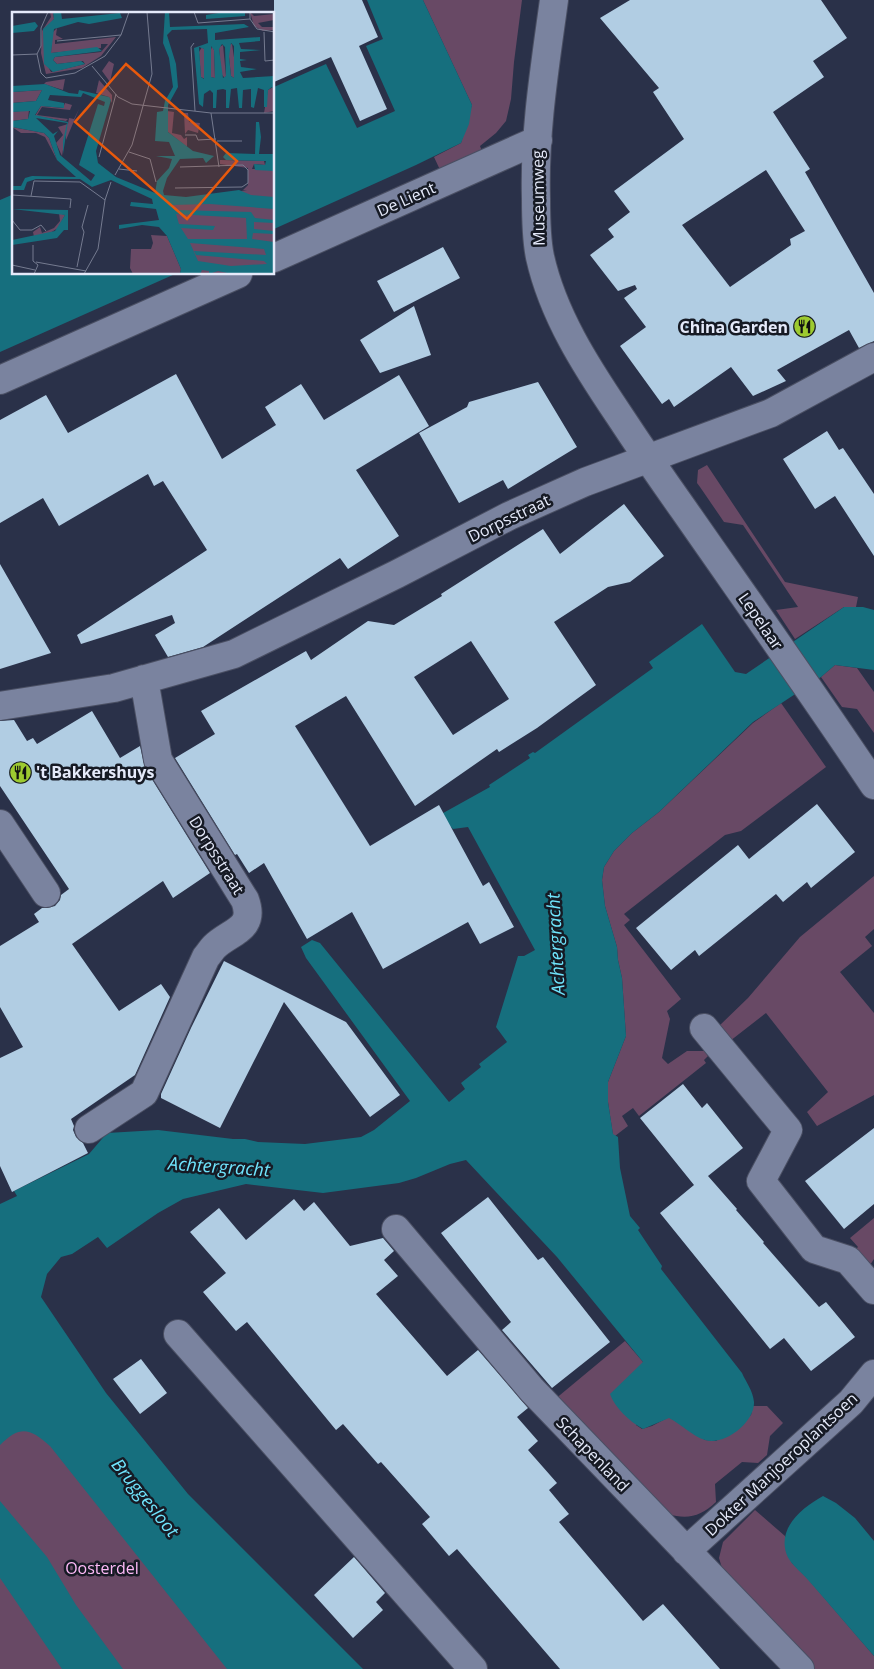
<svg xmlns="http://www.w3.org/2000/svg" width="874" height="1669" viewBox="0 0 874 1669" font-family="'Open Sans',sans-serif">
<rect width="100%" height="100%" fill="#2a3149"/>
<!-- green -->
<path fill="#684965" d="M423 0H522L514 62 511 99 506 121 496 133 480 146 483 154 441 172 434 157 461 143 472 105Z
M707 465 785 582 858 597 856 607H844L795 639 776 610 798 607 743 525 724 522 700 487 697 483 698 470Z
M835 665 857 668 874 692V733L857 709 842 707 821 677Z
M781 703 826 767 741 831 725 835 624 914 630 920 624 925 681 999 667 1011 670 1019 662 1058 668 1064 687 1051H704L708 1056 704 1060 706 1063 639 1116 633 1108 622 1116 628 1126 615 1136 613 1135 608 1102V1082L626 1036 622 978 618 960 617 947 605 906 602 880 604 867 614 851 632 833 659 812 753 723Z
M874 876V929L865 937 872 946 840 972 874 1013V1095L817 1126 807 1112 828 1092 766 1013 730 1041 718 1027 748 998 800 937Z
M874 1218V1259L870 1265 856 1249 858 1247 850 1238Z
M625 1341 643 1362 636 1425 642 1429 652 1426 669 1417 705 1440 716 1441 751 1415 753 1406H767L783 1423 770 1436 767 1455 758 1463 742 1462 715 1484 716 1502C701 1516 688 1520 668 1514L554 1400Z
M15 1398 333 1669H0V1425Z
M755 1510 785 1536V1546L792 1563 808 1579 874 1656V1669H812L725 1578 719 1558 723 1542Z"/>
<!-- water -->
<path fill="#166f7e" d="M367 0H423L472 105 469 124 461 143 416 165 274 229V87L326 64 357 128 395 111 366 46 383 39Z
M14 194V274H175L0 352V200Z
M844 607H863L874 610V670L835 665 821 677 753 722 659 812 632 833 614 851 604 867 602 880 605 906 617 947 618 960 622 978 626 1036 608 1082V1102L613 1134 618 1137 620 1168 630 1216 640 1228 638 1230 662 1266 661 1269 742 1373C746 1382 753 1391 754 1402 755 1422 725 1446 705 1440 692 1436 681 1424 669 1418L643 1429C629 1421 615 1408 610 1394L643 1362 557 1257 466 1160 450 1164 416 1178 399 1183 323 1193 246 1184 183 1199 158 1213 107 1248 98 1237 72 1254 61 1257 47 1274 41 1297 106 1393 188 1494 363 1669H227L50 1446C30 1428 20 1425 0 1445V1204L17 1196 14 1191 89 1154 107 1133 158 1130 233 1139H245L258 1142 305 1144 361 1137 374 1130 410 1101 306 958 301 947 312 940 320 943 449 1102 465 1089 461 1083 481 1067 479 1064 507 1042 496 1027 518 956H524L535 950 468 827 453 829 451 827 427 822 490 787 489 785 530 758 528 755 533 752 535 753 653 668 649 662 702 624 735 672 746 674Z
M823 1496 836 1503 855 1518 874 1541V1656C852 1631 831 1606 809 1581 800 1570 787 1563 785 1548 781 1524 805 1506 823 1496Z
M0 1501 47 1557 76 1605 123 1669H62L0 1578Z"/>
<!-- building -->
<path fill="#b1cde3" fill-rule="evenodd" d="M274 0H362L378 37 359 46 387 109 360 121 331 57 274 82Z
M630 0H821L847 38 813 61 824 77 773 112 810 169 805 172 874 293V341L859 348 849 330 777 370 786 381 753 396 731 367 674 407 669 399 662 404 620 346 646 327 624 298 637 289 635 285 618 291 590 255 614 237 608 229 630 212 614 191 684 139 653 92 659 88 600 18ZM766 170 805 231 790 239 791 245 730 287 682 225Z
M443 247 460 278 394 312 377 281Z
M414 306 431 355 380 373 360 340Z
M176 374 222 459 276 425 265 407 301 384 324 420 399 375 429 426 356 470 399 536 348 569 340 558 203 647 168 657 155 635 175 623 172 615 81 644 77 635 207 550 163 481 154 486 148 474 59 526 43 498 0 523V420L46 395 68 433Z
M538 382 577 447 508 489 503 480 459 503 419 433 467 407 469 402Z
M827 431 839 450 843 448 874 494V556L835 496 815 509 783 459Z
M624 504 664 556 630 582 608 587 554 622 596 685 537 728 499 752 497 749 415 806 346 696 295 726 370 846 439 805 483 886 489 882 514 927 480 944 468 922 383 969 352 912 307 939 264 863 249 873 237 854 235 855 175 758 215 734 201 711 306 651 311 660 368 621 394 625 442 596 441 594 543 529 560 554ZM471 641 509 699 453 735 414 677Z
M0 564 51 653 0 669Z
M92 711 120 758 140 746 145 768 210 873 173 898 163 881 72 944 119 1011 161 984 170 997 135 1075 71 1119 74 1126 73 1130 76 1137 83 1143 88 1153 12 1192 0 1166V1058L23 1047 0 1007V946L39 922 34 914 42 908H47L55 906 60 900 61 895 69 889 0 786V721L14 720 27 741 33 738 37 744Z
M817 804 855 852 811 888 807 882 783 902 776 894 699 956 695 950 671 970 636 928 738 845 749 859Z
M224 961 346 1022 400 1095 370 1117 284 1002 220 1128 161 1098V1094L191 1028Z
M683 1084 702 1108 707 1103 743 1148 708 1176 737 1209 736 1210 764 1242 763 1243 819 1307 826 1302 855 1337 811 1371 784 1338 770 1349 660 1213 694 1185 640 1118Z
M874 1128V1204L844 1229 805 1181Z
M488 1197 538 1260 543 1257 610 1342 552 1388 502 1330 511 1322 441 1233Z
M294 1199 304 1211 314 1202 350 1246 383 1238 394 1251 384 1260 398 1276 376 1294 447 1376 478 1350 528 1408 517 1417 538 1441 528 1450 557 1483 549 1490 569 1514 559 1522 643 1621 663 1604 720 1669H560L457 1549 449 1556 422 1524 430 1517 381 1462 378 1464 343 1424 336 1430 247 1322 236 1331 203 1292 226 1273 190 1232 219 1208 246 1240Z
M141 1359 167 1393 140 1414 113 1379Z
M354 1557 385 1593 376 1602 383 1610 353 1638 314 1595Z"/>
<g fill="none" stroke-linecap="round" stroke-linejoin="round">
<defs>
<path id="minor" d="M554 0C545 66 534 132 536 199 536 218 536 238 540 257 553 315 586 366 619 415 640 447 662 479 684 510 748 602 812 692 874 785
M274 258 538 140
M0 380 238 274
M0 706 114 688 234 654 397 574 509 516 585 482 771 413 874 357
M0 824 46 893
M704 1028 788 1130 761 1181 814 1249 848 1260 874 1290
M89 1129 144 1093 206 957C209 954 211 950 214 947 230 931 256 930 245 900L158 760 144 679
M396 1229 532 1390 800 1669
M178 1334 473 1669
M686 1551 851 1402 874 1374"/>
</defs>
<!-- minor casing -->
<use href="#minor" stroke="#4a4f63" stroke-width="30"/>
<!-- minor -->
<use href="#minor" stroke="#7a839f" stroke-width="28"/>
</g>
<!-- icons -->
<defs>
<symbol id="restaurant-disc" viewBox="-11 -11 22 22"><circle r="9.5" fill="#9dca30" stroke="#161a24"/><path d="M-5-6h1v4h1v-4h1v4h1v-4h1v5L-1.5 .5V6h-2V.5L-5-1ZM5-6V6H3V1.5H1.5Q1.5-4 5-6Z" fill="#111"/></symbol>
</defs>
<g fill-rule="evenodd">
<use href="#restaurant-disc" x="792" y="314" width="25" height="25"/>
<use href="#restaurant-disc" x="8" y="760" width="25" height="25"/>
</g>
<g text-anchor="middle" stroke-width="5" stroke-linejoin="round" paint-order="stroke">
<!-- street labels -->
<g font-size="16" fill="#e5eafa" stroke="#161a24">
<text transform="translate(538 198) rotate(-91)" y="6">Museumweg</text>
<text transform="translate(406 199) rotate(-24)" y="6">De Lient</text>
<text transform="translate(509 518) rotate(-26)" y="6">Dorpsstraat</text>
<text transform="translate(761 621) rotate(55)" y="6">Lepelaar</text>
<text transform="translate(217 855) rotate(58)" y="6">Dorpsstraat</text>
<text transform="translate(593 1454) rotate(46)" y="6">Schapenland</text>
<text transform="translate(781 1464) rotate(-43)" y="6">Dokter Manjoeroplantsoen</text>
</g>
<!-- poi labels -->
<g font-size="16" font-weight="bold" fill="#e5eafa" stroke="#161a24" text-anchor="end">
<text x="788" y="333">China Garden</text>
<text x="36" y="778" text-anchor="start">'t Bakkershuys</text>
</g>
<!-- park labels -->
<g font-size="16" fill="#febaf8" stroke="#161a24">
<text x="102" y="1574">Oosterdel</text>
</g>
<!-- water labels -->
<g font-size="18" font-style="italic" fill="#70e6fe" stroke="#161a24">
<text transform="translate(556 944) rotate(-93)" y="6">Achtergracht</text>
<text transform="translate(219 1167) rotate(4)" y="6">Achtergracht</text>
<text transform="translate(145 1498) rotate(51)" y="6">Bruggesloot</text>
</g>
</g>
<!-- overview -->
<g transform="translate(12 12)">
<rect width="262" height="262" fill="#2a3149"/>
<path d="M38 0H41L42 7 33 20 32 47 39 60 73 52 71 49 45 52 41 48 43 45 89 40 96 32H89V36L39 41 40 21 45 16 44 23 51 27 43 28V32L104 25 89 44 70 56 34 62 29 41 30 19 39 5ZM238 0 242 4 262 2V8L246 11 250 15H262V18L251 19 242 14ZM220 32 223 52 222 66 219 64 217 45V33ZM211 33 214 64 213 66 209 62 207 35ZM200 34 202 38 203 66 199 65 197 45ZM190 35 192 37 193 67 189 65 187 40ZM97 49 102 52 98 70 90 59ZM53 67 51 78 32 72 34 70ZM87 68 100 83V91L97 85 84 81ZM261 75 262 99 252 101 256 78ZM30 78 24 89 0 91 1 80ZM53 91 60 93 58 98 30 95 25 103 56 107 54 109 23 104 29 94 51 96ZM67 97 54 128V119L50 144 44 131 51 123 46 115 56 112 57 106 62 107ZM17 98 16 107 0 109V100ZM155 99 162 100 160 121 169 123 172 127 175 125V135L156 120ZM172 101H176L177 110 188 111 186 121 176 118 173 122ZM0 115 32 121 37 126 45 148 33 125 24 121H9ZM262 146V262H186L157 191 235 178H231L236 173V156L208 152V148L252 149 253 153 242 152 240 157H259ZM47 201 53 203 46 216 38 221 22 225 21 220 28 215 30 221 42 216 48 209ZM139 223 155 224 169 257 168 262H121L118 256 119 237H139L141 231Z" fill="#684965"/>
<path d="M41 0H49L50 7 108 1 110 6 77 12 66 10 42 17 39 41 85 35 90 39 43 45 41 48 45 52 69 49 73 52 41 60 32 52 31 17 42 7ZM153 0H157L158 15 232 12 237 15 203 21V28L248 25V29L227 31 229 37 249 38 228 40V47L235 48 228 49 229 55 245 57 228 60 231 66 262 64V78L260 75 256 78 255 95H252V78L246 76 242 96 239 95V77L231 78 230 96H227L225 76 219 77 217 96H214V78L211 77 205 78 204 96H201V81L198 78 192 82 191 95 187 92 182 36 196 31 195 17 160 18 155 23 164 52 166 75 156 93V120L181 139 202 144 194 151 191 146 168 147 155 166 151 179 152 183 174 185 227 178 239 183 262 185V197L198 192 160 193 163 198 239 200 243 206 262 208V211L242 210V217L262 219V222L241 221 240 227 262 230V262H220L206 259 197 262V259L190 258 188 262H168L169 257 155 224 147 215 130 213 107 217V213L147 208 144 197 118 194 119 190 141 192 140 187 99 168 80 175 68 167H24L15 170 12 178H0V174H9L13 166 20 164 64 165 45 148 37 126 32 121 0 115V109L16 107 18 99 0 100V74L33 72 57 81 66 82 67 78 97 85 99 88 84 139 86 151 104 165 143 181 145 169 157 156 160 147 144 144H163L157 130 143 129 145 100 151 99 153 89 161 75 157 46 151 31ZM219 31 222 34V66L219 64 217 45ZM210 32 213 35 214 64 211 66 207 37ZM199 34 202 38 203 66 199 65ZM187 35 192 37V67L189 65ZM30 78 24 89 0 91 1 80ZM71 81 93 90 92 94 86 92 67 153 83 163 79 169 48 143 42 124 46 119 41 122 24 106 55 111 51 129V142L56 110 23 103 29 94 52 96V91L36 88 38 83 69 85ZM164 202 234 206 235 227H176L169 216 201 218 203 214 167 212ZM178 231 252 237 254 243 182 239 184 243 252 249 255 252 219 254 186 249ZM213 0H233V4L194 7V3ZM23 10 26 14 22 19 0 21V14ZM244 110H247L249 125 247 142H262V159L243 158 242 152 253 153 254 149 214 148 211 145 214 141 243 142ZM0 197 56 198V218H52L45 226 0 233V228L43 219 53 203Z" fill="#166f7e" fill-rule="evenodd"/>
<path fill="none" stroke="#757b90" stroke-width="1" d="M182 0 186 11 238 7M238 0V7L245 17 263 20M252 20 253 49 263 48M45 29 109 23M182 31 179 35 183 99M25 42 29 34V16L36 0M0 43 25 42 29 61 34 66 63 61 93 44 109 23 117 0M80 54 106 85 120 92 199 101H263M199 101 207 155M173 123H184L186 128 204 127M205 129H230M117 140 138 147 144 170M87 145 104 82M107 157 125 159M103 163 120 133 140 62 135 0M163 176 230 175 236 171V158L231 153 168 155M0 183 59 187 58 196M19 184 22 169 68 170 93 188M0 208 8 218H20L29 213 34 219M21 233V249L26 253 22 262M24 250 74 259M0 253 23 258M65 255 72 220 70 215 76 193M72 262 86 237 93 188 99 170"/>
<path fill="#e8590c" fill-opacity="0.15" stroke="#e8590c" stroke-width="2.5" d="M114 52 225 149 175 207 63 110Z"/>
<rect width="262" height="262" fill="none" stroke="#e5eafa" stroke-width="2.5"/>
</g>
</svg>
